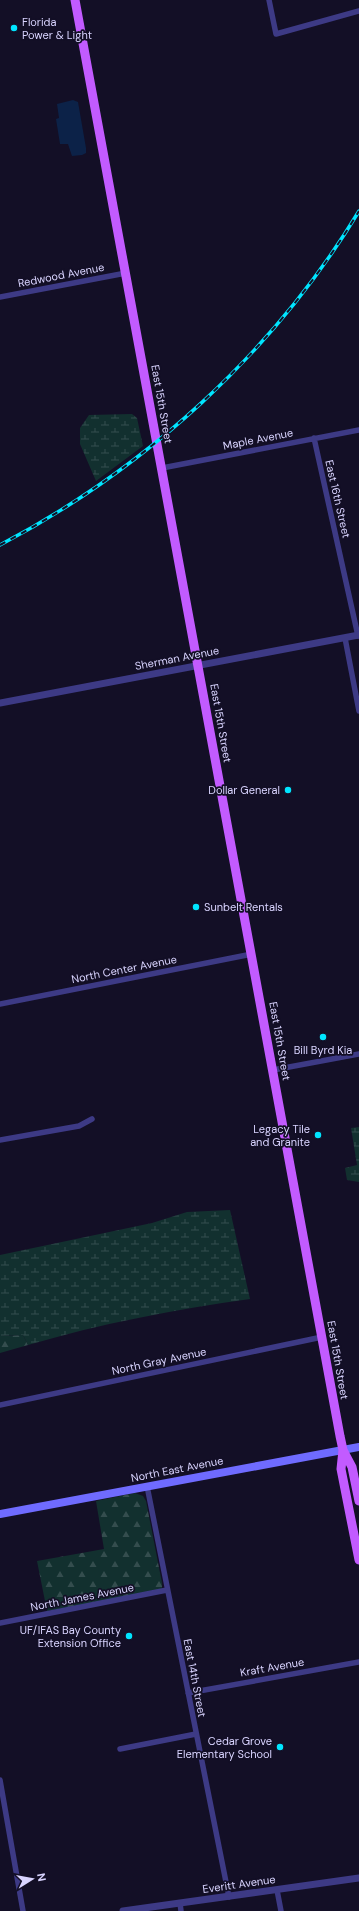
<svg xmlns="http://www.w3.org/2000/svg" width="359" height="1911" viewBox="0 0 359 1911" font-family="'DM Sans',sans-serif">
<defs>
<pattern id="forest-firs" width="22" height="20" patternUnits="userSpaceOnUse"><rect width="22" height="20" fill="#12302f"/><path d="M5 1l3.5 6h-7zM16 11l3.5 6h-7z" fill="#344d4e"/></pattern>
<pattern id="wetland-marsh" width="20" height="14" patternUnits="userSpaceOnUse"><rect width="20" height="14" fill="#12302f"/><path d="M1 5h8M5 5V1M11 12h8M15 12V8" fill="none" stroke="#344d4e"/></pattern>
</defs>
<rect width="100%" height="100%" fill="#130f26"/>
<!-- forest -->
<path fill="url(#forest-firs)" d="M23 1335 28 1345 0 1353V1336Z
M135 1493 143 1496 146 1501 162 1583V1588L156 1591 47 1611 37 1561 104 1549 96 1501Z"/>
<!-- wetland -->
<path fill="url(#wetland-marsh)" d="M132 414 137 418 143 446 96 481 80 444V428L89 415Z
M359 1127V1182L347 1180 345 1168 357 1165 351 1128Z
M230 1210 250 1299C176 1309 100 1324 28 1345L23 1335 0 1336V1255L152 1223 187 1212Z"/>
<!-- water -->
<path fill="#0c2248" d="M73 100 78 102 86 148V153L82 155 72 156 68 144H60L56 119 59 118 57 104Z"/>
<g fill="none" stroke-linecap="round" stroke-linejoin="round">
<!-- minor -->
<path stroke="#3d3a85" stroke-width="5.5" d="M269 0 276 34 359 11
M0 297 126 273
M314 438 358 636
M162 468 359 430
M345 638 359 711
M0 1004 252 954
M273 1070 359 1054
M0 1140 79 1126 92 1119
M0 1405 322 1337
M147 1486 229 1897
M0 1623 167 1590
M188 1693 359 1662
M120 1749 196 1734
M0 1780 23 1911
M277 1890 281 1911
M180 1903 181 1911"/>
<!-- tertiary -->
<path stroke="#3d3a85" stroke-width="7" d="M0 703 359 635
M123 1911 359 1878"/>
<!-- secondary -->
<path stroke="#6f6bff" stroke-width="8" d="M0 1514 359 1447"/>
<!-- primary -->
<path stroke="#c25bff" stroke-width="9" d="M75 0 340 1436 343 1450 341 1469 359 1560
M343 1450 352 1467 359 1501"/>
<defs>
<path id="rail" d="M0 545C145 469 274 352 359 211"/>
</defs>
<!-- rail casing -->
<use href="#rail" stroke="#00e5ff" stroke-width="3.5"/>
<!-- rail -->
<use href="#rail" stroke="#130f26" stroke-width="2" stroke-dasharray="6" stroke-linecap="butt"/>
</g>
<!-- markers -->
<g fill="#00e5ff" stroke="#130f26" stroke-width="1.5">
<circle cx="14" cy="28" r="4"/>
<circle cx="288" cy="790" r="4"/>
<circle cx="196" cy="907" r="4"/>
<circle cx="323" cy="1037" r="4"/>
<circle cx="318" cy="1135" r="4"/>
<circle cx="129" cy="1636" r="4"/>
<circle cx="280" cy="1747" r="4"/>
</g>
<g text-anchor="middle" stroke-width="3.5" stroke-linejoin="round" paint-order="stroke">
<!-- poi labels -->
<g font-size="11" fill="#d9d4ff" stroke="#130f26" text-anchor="end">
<text x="22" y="26" text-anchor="start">Florida<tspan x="22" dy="13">Power &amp; Light</tspan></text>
<text x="280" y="794">Dollar General</text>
<text x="204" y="911" text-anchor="start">Sunbelt Rentals</text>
<text x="323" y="1054" text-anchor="middle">Bill Byrd Kia</text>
<text x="310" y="1133">Legacy Tile<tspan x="310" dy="13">and Granite</tspan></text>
<text x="121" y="1634">UF/IFAS Bay County<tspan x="121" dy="13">Extension Office</tspan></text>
<text x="272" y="1745">Cedar Grove<tspan x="272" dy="13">Elementary School</tspan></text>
</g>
<!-- street labels -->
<g font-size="11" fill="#d9d4ff" stroke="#130f26">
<text transform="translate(61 275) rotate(-11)" y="4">Redwood Avenue</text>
<text transform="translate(162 404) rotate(80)" y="4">East 15th Street</text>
<text transform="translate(258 439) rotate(-11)" y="4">Maple Avenue</text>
<text transform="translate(338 499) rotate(77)" y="4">East 16th Street</text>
<text transform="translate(177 658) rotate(-11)" y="4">Sherman Avenue</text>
<text transform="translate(221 723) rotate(80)" y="4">East 15th Street</text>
<text transform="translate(124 969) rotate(-11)" y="4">North Center Avenue</text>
<text transform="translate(280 1041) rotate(80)" y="4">East 15th Street</text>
<text transform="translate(338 1360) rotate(80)" y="4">East 15th Street</text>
<text transform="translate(159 1361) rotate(-12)" y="4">North Gray Avenue</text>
<text transform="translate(177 1469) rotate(-11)" y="4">North East Avenue</text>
<text transform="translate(82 1597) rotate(-11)" y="4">North James Avenue</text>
<text transform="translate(272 1667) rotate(-10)" y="4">Kraft Avenue</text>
<text transform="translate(195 1678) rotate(79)" y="4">East 14th Street</text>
<text transform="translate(239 1884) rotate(-8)" y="4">Everitt Avenue</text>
</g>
</g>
<!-- north arrow -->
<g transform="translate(32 1879) rotate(79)" stroke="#130f26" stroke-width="3" paint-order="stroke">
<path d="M0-3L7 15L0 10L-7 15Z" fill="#d9d4ff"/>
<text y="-6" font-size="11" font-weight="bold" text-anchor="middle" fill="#d9d4ff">N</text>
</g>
</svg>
